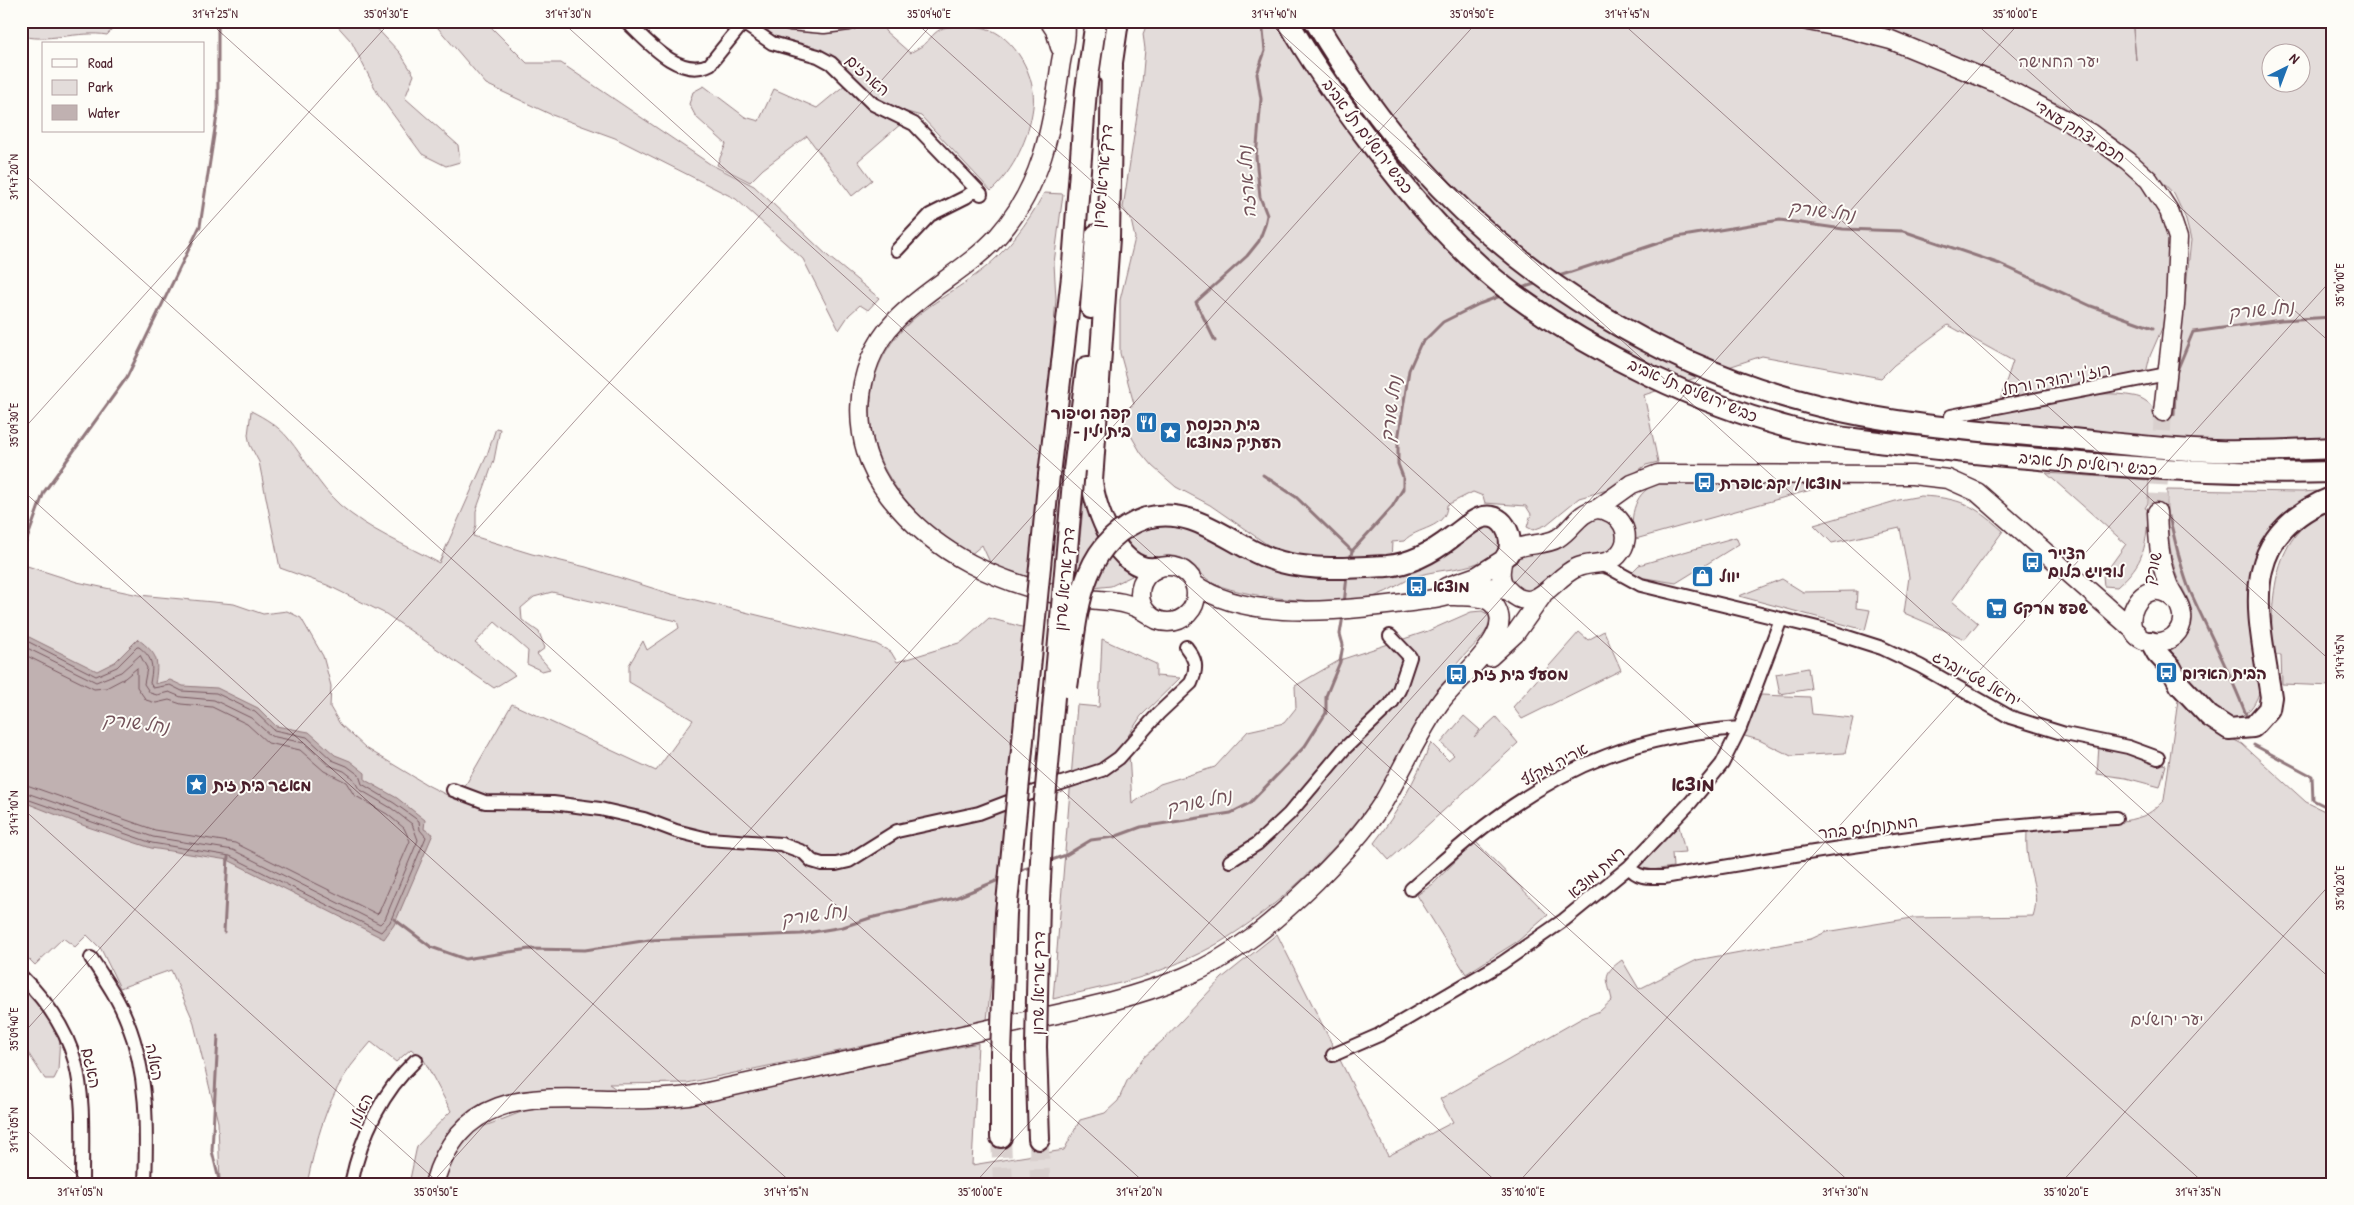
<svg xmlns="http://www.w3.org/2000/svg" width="2354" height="1205" viewBox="0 0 2354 1205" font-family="'Patrick Hand','Playpen Sans Hebrew',sans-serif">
<rect width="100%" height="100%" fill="#fdfcf7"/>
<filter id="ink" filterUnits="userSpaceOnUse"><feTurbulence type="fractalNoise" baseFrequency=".02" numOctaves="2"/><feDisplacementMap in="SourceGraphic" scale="10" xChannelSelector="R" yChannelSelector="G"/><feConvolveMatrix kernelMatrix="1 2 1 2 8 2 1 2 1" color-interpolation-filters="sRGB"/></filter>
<g filter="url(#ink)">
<!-- green -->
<path fill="#e3dcda" stroke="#967e82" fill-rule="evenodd" d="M21 21H120L107 35C80 30 42 44 21 35Z
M333 21H370L400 53 414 75 405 98 458 145 460 162 446 166 422 154 378 94 351 41Z
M432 21H485L527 63H561L710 164 754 186 829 257 879 298 868 310 860 305 849 315 839 330 803 259 736 199 615 138 552 115 486 84Z
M772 21C795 31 820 36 845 31 857 28 870 21 883 21L885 31 910 53C915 50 921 47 926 43 932 36 937 29 947 27 958 26 974 25 985 28 1015 36 1037 77 1033 107 1029 138 1014 170 991 191L921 116 893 108 864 88 773 37 767 33Z
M1148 21H1524C1546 30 1570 26 1593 21H1773L1847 37 1921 56 2000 90 2091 140 2150 187 2173 243 2163 326 2150 356 2146 373 2000 400 2013 361 1948 325 1894 365 1881 378 1762 356 1644 395 1658 462 1646 465 1614 488 1579 498 1546 525 1533 530 1527 527 1531 514 1526 506 1485 503 1483 496 1473 492 1447 505C1447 529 1416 527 1404 541L1392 542 1391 560 1337 562 1282 553 1265 543 1210 505 1176 487 1152 466 1141 453 1126 427 1124 411 1134 404 1120 353V300L1135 238 1131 220 1123 208 1142 83 1145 49 1143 34Z
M1848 21H2132L2136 60 2133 21H2333V440L2271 443 2259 439 2209 444 1969 424 1981 415 1998 410C2037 404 2095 388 2133 396 2143 397 2150 404 2156 410L2181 335 2191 240 2185 217 2174 194 2152 171 2116 139 2058 103 2048 101C1984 66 1919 37 1848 21ZM2272 52H2302V82H2272Z
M846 84C862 101 878 120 902 123L858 161 872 180 852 196 807 136 763 169 750 182 717 165 726 144 696 117 689 104 693 92 704 86 745 117 759 121 774 89 817 108Z
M1044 193 1063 194 1054 263 1056 299 1033 582 993 569 982 545 969 556C916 518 863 468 871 398 874 370 885 348 904 328 925 306 953 292 977 274 1005 254 1028 223 1044 193Z
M251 411C265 418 278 426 288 438 306 460 318 485 340 505 368 530 406 545 439 563L487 455 496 428 500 429 494 460 476 511V525L473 536 532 554 586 567 671 594 876 644 891 652 897 662 962 642 989 618 1029 629 987 1020 687 1083 609 1084 626 1096 480 1108 429 1184H409L417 1146 451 1111 424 1060 411 1049 396 1062 371 1042C362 1053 352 1063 345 1075 324 1108 315 1146 307 1184H220L218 1122 193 1020 171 970 120 988 101 949 87 935 75 947 63 938 35 965 21 951V564L77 582 139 595 234 604 263 614 287 611 301 618 323 656 331 686 330 707 340 724 366 748 429 786 457 800 512 704 656 771 693 720 629 682V665L643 641 647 650 679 628 677 621 552 592 534 597 521 608 522 620 539 632 545 648 537 654 550 669 542 671 527 664 528 651 495 622 475 643 515 675 494 688 386 614 327 585 280 568 259 462 250 445 248 435Z
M2046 473 2149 480 2148 503 2145 508 2149 511C2145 548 2146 561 2117 587L2104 586 2103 576 2126 544Z
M1086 477 1102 540 1075 589Z
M1814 479V489L1632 540C1631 514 1633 491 1661 482Z
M2167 490 2302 492 2333 490 2268 542 2260 690C2254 709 2244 721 2223 717L2180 675 2170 651C2181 643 2191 634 2192 621 2194 603 2181 589 2176 574 2168 546 2166 519 2167 490Z
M1921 496C1961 498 1974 505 2003 531L1952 601 1978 623 1965 639 1904 613 1909 577 1900 528 1832 543 1814 525 1899 500Z
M2333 509V686L2282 684 2281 655H2271C2272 600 2270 531 2333 509Z
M1603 514 1620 529 1614 551 1526 595 1511 585C1508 572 1506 566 1516 557L1583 521Z
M1177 523 1359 576 1485 525C1502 530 1506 547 1490 557 1468 571 1441 568 1417 576 1403 581 1390 591 1376 596 1340 607 1250 599 1215 584 1203 579 1198 566 1186 560 1159 546 1149 575 1125 537L1149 526Z
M1736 537 1739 544 1676 583 1639 577 1632 572 1639 565Z
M1112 550 1132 576 1111 586 1093 588 1097 575Z
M1782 579 1803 592 1857 591 1856 608 1870 610 1865 630 1739 596Z
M1482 611 1489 615C1493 636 1462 652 1453 670 1439 698 1417 721 1401 748 1393 761 1389 776 1381 789 1344 843 1285 901 1230 936 1206 952 1175 965 1148 975 1117 985 1084 991 1053 999L1077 705 1099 707 1102 639 1156 664V676L1180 678 1141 716 1128 736 1132 804 1160 784 1215 767 1248 731 1284 723 1296 708 1295 686 1340 660 1428 631 1471 612Z
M1604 631 1621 670 1522 719 1513 707 1579 632 1588 640Z
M1808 668 1811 689 1780 694 1776 674Z
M2179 693 2223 734 2242 744 2306 802 2333 815V1184H440L457 1151 477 1129 532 1108H667L744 1093 978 1043 972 1165 1064 1150 1080 1120 1105 1113 1118 1101 1127 1081 1143 1058 1162 1041 1222 978 1277 934 1388 1156 1453 1122 1440 1099 1582 1018 1600 1011 1612 1000C1607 977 1601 975 1622 960L1639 989 1697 960 1811 939 1826 932 1912 918 2033 916C2040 895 2031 879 2028 858 2026 848 2027 837 2027 826 2059 825 2113 827 2143 816 2151 813 2158 806 2164 800Z
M1761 695 1810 697 1812 714 1853 718 1845 753 1791 756 1759 740 1741 735Z
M1464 716 1480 730 1474 737 1496 717 1518 743 1389 860 1374 843C1398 812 1415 780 1431 743L1448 760 1454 755 1441 743Z
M2099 746 2166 765 2160 787 2126 778 2097 774Z
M1679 826 1685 852 1672 853 1673 867 1652 870 1639 867Z
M1475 841 1548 915 1518 941 1466 974 1417 895 1433 884Z
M28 989 60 1035 58 1071 54 1079H45L21 1042V995Z"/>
<!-- water -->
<path fill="#c0b1b1" stroke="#91777b" d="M21 633 97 671 115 662 138 639C158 655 159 659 155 684L170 680 183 686 217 688 258 708 276 726 309 732 335 755 350 761 365 773V780L397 798 425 820 424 829 433 834 394 925 384 939 228 860 151 848 85 826 21 801Z"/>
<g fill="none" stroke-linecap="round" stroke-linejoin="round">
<!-- shore -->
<path stroke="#795961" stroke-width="1" d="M21 638 96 676 117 667 137 647H139C154 659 153 666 150 683L153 688 170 685 182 691 216 693 255 712 274 730 307 737 332 760 347 766 359 775 362 784 394 803 419 821 420 830 426 837 390 922 381 932 230 856 152 843 21 797
M21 645 96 682 121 672 140 655 147 668 144 684 150 693 157 695 169 692 181 697 214 700 251 718 271 736 304 743 328 765 344 771 353 778 359 789 391 808 412 824 418 840 385 919 380 924 233 850 153 837 21 791
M21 653 94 689 106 688 125 678 137 668V687L146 700 156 703 169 700 181 704 212 707 247 724 268 743 300 750 324 771 346 782 354 795 387 814 404 828 410 841 379 912 377 914 235 843 155 830 21 783"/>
<!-- stream -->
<path stroke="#91777b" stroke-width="3" d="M1556 277 1677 237 1780 220 1843 229 1903 231 2000 264 2091 306 2153 328
M1518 289 1538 283
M1215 341 1196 302 1247 256 1259 241 1265 225 1267 215 1260 197 1256 157 1261 99 1257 74 1265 51 1262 21
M2174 414 2176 373 2193 332 2281 320 2333 317
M1263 475 1296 497 1352 551
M2169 517C2176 542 2180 567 2190 591 2209 633 2231 674 2247 717
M21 556 44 492 127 377 200 226 218 109V21
M1350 560 1352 551 1392 507 1403 489V477L1398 464V440L1409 370 1420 345 1443 322 1479 304 1503 295
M1344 604 1347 576
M2254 745 2312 776 2313 800 2333 810
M1049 861 1066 855 1091 840 1114 837 1141 827 1231 813 1250 803 1305 746 1326 713V696L1340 662 1343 645 1340 634 1343 616
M1018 871 1034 866
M394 919 431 947 465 959 529 949 585 950 649 940 801 934 843 927 870 918 955 898 1001 879
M224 932 228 857
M218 1036 212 1151 220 1184"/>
<!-- secondary-tunnel -->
<path stroke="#d9d0ce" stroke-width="18" stroke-dasharray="18 9" stroke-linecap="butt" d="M2157 512 2163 412"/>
<!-- trunk-tunnel -->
<path stroke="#d9d0ce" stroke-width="20" stroke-dasharray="20 10" stroke-linecap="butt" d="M1001 1137 1003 1184
M1039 1139 1040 1184"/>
<defs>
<path id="minor" d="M626 21C646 40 679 80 710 64L743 23 772 43 818 56 831 63 873 104 914 124 981 194
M897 250 930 215 966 197 976 189
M1951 416 2167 374
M1598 564 1610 568 1641 585 1822 629 1882 648 1920 666 2010 717 2065 734 2128 747 2158 758
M453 790 485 802 553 803 600 809 644 819 676 831 708 839 781 844 803 852 812 861 822 864H836L849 861 897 831 979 813 1034 792 1102 770 1119 758 1159 713 1191 683C1198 667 1196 660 1186 647
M1230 861 1257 844 1289 814 1344 749 1391 704 1399 690 1410 657 1390 636
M1629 867C1638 879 1650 877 1664 877 1814 851 1964 826 2116 818
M1411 889C1437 867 1462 843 1489 823 1568 763 1641 735 1740 728
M91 958C104 978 118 998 127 1021 148 1073 147 1129 145 1184
M21 976C90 1043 82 1095 82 1184
M1333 1055 1379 1035 1502 963 1564 920 1629 867 1691 802 1722 764 1740 728 1781 619
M351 1184C361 1136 381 1093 416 1060"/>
<path id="secondary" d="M790 21 824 24 849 21
M1049 21 1055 30 1060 47
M1065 21C1068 37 1062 52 1060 68 1052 129 1041 188 998 236 968 269 927 288 896 320 850 368 849 444 889 496 934 554 1001 585 1071 597 1100 602 1123 597 1148 614
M1808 21 1849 29 1891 40 1996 83 2090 133 2128 161 2149 180 2169 211 2178 238 2175 305 2163 412
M1597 509 1632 484 1658 474 1912 475 1948 479 1977 492 2137 633
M1597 509C1620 510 1636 536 1618 555 1607 567 1590 561 1576 568 1554 577 1535 618 1509 591 1503 586 1500 578 1501 570 1503 537 1539 550 1558 538 1573 529 1578 512 1597 509Z
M2157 512C2158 536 2159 561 2168 584 2172 594 2181 604 2182 615 2183 623 2180 630 2174 636 2168 641 2161 643 2153 642 2108 638 2142 564 2176 601
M1140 594a28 28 0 1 1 56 0a28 28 0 1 1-56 0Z
M1194 584C1253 626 1365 608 1434 599 1450 597 1475 587 1490 587 1496 587 1503 590 1508 591
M1446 587 1477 576 1504 559
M1490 657 1515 634 1542 596
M434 1184C460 1091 531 1097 610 1099 636 1100 662 1099 689 1096 789 1074 889 1051 989 1029 1054 1014 1122 1003 1184 977 1235 956 1276 920 1316 881 1341 856 1365 831 1384 801 1404 767 1419 731 1442 700 1457 680 1506 640 1499 615 1494 594 1472 597 1455 596"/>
<path id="trunk" d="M1288 21C1311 62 1338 100 1366 137 1409 195 1458 253 1516 296 1597 355 1698 404 1794 429 1822 436 1850 438 1878 442 1929 448 1979 454 2029 458 2131 468 2231 475 2333 472
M1315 21C1345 71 1379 120 1418 164 1519 277 1661 366 1808 403 1891 425 1978 431 2063 438 2114 443 2165 450 2215 451 2254 452 2294 450 2333 448
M1112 65 1109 238 1092 481C1095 510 1118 572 1155 568
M1110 76 1118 21
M1091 308 1096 235
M1074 470 1087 367
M1049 475 1072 277 1086 90 1096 21
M1146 518C1198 504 1234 550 1281 562 1314 571 1353 568 1387 566 1411 564 1433 552 1452 537 1461 531 1470 522 1480 518 1502 510 1515 536 1508 554
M2151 642 2157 653 2171 668 2180 685 2209 716 2229 729 2253 727 2269 709 2271 697C2259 615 2233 537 2333 497
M1036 1047 1039 1139
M1001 1055V1137"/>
</defs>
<!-- minor casing -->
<use href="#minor" stroke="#4a1f2b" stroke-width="16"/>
<!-- secondary casing -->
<use href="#secondary" stroke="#4a1f2b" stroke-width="21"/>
<!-- trunk casing -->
<use href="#trunk" stroke="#4a1f2b" stroke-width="24"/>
<!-- minor -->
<use href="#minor" stroke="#fdfcf7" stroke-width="12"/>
<!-- secondary -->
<use href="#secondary" stroke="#fdfcf7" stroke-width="18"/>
<!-- trunk -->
<use href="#trunk" stroke="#fdfcf7" stroke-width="20"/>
<defs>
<path id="trunk-bridge" d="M1067 687C1077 624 1075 542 1146 518
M1036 1047 1039 899 1043 822 1074 470
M1001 1055 1006 913 1049 475"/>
</defs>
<!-- trunk-bridge casing -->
<use href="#trunk-bridge" stroke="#4a1f2b" stroke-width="24" stroke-linecap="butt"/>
<!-- trunk-bridge -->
<use href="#trunk-bridge" stroke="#fdfcf7" stroke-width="20"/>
</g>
</g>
<!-- ticks -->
<path fill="none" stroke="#4a1f2b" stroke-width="1" stroke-opacity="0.45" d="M208 21 1499 1184M561 21 1852 1184M914 21 2205 1184M1267 21 2333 981M1620 21 2333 663M1973 21 2333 345M2326 21 2333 27M21 171 1146 1184M21 432 391 21M21 489 793 1184M21 807 440 1184M21 1036 935 21M21 1125 87 1184M431 1184 1478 21M974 1184 2021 21M1517 1184 2333 278M2060 1184 2333 881"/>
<!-- icons -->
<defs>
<symbol id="restaurant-square" viewBox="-11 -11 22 22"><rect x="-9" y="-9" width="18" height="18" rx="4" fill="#1f6fb2" stroke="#fdfcf7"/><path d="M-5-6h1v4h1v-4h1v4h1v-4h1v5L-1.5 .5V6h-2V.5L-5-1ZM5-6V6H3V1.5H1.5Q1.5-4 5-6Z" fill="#fff"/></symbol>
<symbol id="sight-square" viewBox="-11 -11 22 22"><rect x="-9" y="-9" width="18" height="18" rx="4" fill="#1f6fb2" stroke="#fdfcf7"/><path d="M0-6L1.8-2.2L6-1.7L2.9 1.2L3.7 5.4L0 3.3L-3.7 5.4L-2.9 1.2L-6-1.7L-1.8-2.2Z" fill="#fff"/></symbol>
<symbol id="bus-square" viewBox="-11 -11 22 22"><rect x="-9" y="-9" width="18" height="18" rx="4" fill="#1f6fb2" stroke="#fdfcf7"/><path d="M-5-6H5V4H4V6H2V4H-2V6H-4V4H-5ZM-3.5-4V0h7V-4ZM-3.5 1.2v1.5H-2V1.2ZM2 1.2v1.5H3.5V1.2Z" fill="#fff"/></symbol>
<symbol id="shop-square" viewBox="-11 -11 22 22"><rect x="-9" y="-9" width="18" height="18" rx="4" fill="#1f6fb2" stroke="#fdfcf7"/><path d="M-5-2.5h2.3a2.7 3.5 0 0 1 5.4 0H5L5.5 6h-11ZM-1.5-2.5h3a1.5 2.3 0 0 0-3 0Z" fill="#fff"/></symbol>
<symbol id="supermarket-square" viewBox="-11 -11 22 22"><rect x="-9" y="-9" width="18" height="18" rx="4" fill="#1f6fb2" stroke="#fdfcf7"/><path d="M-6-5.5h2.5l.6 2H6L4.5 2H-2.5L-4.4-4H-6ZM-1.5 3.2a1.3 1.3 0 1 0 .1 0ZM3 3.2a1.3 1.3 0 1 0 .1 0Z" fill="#fff"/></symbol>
</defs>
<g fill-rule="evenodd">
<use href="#restaurant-square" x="1134" y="410" width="25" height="25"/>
<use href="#sight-square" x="1158" y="420" width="25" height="25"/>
<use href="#bus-square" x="1692" y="470" width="25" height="25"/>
<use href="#bus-square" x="2020" y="550" width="25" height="25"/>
<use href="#shop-square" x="1690" y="564" width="25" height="25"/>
<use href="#bus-square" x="1404" y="574" width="25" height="25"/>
<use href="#supermarket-square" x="1984" y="596" width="25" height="25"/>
<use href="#bus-square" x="2154" y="660" width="25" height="25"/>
<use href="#bus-square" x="1444" y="662" width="25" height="25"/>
<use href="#sight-square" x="184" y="772" width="25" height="25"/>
</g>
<g text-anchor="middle" stroke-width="4" stroke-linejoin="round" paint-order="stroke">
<!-- park labels -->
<g font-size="16" fill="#704e57" stroke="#fdfcf7">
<text x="2059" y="67">יער החמישה</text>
<text x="2167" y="1025">יער ירושלים</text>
</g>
<!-- street labels -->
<g font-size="16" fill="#4a1f2b" stroke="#fdfcf7">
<text transform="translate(868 75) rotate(42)" y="6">הארזים</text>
<text transform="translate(2080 131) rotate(32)" y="6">חכם יצחק עמדי</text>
<text transform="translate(1368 136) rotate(53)" y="6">כביש ירושלים תל אביב</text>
<text transform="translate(1102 176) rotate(-85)" y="6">דרך אריאל שרון</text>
<text transform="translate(2056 379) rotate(-11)" y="6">רוז'ני יהודה ורחל</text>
<text transform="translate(1693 390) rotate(23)" y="6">כביש ירושלים תל אביב</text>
<text transform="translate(2088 463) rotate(5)" y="6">כביש ירושלים תל אביב</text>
<text transform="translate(2152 568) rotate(-76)" y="6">שורק</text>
<text transform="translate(1064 579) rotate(-85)" y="6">דרך אריאל שרון</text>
<text transform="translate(1977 678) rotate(29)" y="6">יחיאל שטיינברג</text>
<text transform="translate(1554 764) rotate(-28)" y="6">אריה מקלף</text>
<text transform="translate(1868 827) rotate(-7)" y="6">המתנחלים בהר</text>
<text transform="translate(1596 872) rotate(-41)" y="6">רמת מוצא</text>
<text transform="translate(1038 983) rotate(-89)" y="6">דרך אריאל שרון</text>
<text transform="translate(155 1062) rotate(79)" y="6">האלה</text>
<text transform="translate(92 1068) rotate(79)" y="6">האגם</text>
<text transform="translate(360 1110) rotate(-64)" y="6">האלון</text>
</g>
<!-- poi labels -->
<g font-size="16" font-weight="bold" fill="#4a1f2b" stroke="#fdfcf7" text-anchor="start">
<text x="1131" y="419" text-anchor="end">קפה וסיפור<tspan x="1131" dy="18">- בית ילין</tspan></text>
<text x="1186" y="430">בית הכנסת<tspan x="1186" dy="18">העתיק במוצא</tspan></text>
<text x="1720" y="489">מוצא / יקב אפרת</text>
<text x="2048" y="559">הצייר<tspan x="2048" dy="18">לודויג בלום</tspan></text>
<text x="1719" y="582">יוול</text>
<text x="1433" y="592">מוצא</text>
<text x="2013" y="614">שפע מרקט</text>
<text x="2182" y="679">הבית האדום</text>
<text x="1473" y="680">מסעף בית זית</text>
<text x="213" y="791">מאגר בית זית</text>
</g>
<!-- water labels -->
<g font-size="18" font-style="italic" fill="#73525a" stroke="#fdfcf7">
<text transform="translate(1247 182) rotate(-94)" y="6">נחל ארזה</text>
<text transform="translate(1822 211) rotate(7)" y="6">נחל שורק</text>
<text transform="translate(2261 310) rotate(-6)" y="6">נחל שורק</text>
<text transform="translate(1391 409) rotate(-83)" y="6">נחל שורק</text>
<text transform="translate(136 723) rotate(7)" y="6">נחל שורק</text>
<text transform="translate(1199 802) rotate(-12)" y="6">נחל שורק</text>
<text transform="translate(814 915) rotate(-8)" y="6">נחל שורק</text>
</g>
<!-- quarter labels -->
<g font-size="19" font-weight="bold" fill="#4a1f2b" stroke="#fdfcf7">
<text x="1693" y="791">מוצא</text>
</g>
</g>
<!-- margin -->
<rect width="2354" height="1205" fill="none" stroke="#fdfcf7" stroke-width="55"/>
<!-- legend -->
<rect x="42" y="42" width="162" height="90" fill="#fdfcf7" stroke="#b5a4a5"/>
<rect x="52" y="59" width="25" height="8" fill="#fdfcf7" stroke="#b5a4a5"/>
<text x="88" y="68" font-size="15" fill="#4a1f2b">Road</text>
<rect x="52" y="80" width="25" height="15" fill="#e3dcda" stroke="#b5a4a5"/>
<text x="88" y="92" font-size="15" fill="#4a1f2b">Park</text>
<rect x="52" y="105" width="25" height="15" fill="#c0b1b1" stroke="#b5a4a5"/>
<text x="88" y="118" font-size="15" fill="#4a1f2b">Water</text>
<!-- north arrow -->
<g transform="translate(2286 68) rotate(42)"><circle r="24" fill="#fdfcf7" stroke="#b5a4a5"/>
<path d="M0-4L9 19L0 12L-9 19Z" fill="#1f6fb2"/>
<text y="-8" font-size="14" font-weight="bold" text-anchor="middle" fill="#4a1f2b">N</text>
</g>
<rect x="28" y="28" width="2298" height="1150" fill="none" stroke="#4a1f2b" stroke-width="2"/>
<g font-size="12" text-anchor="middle" fill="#4a1f2b">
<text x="215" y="18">31°47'25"N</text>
<text x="386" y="18">35°09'30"E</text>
<text x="568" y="18">31°47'30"N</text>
<text x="929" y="18">35°09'40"E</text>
<text x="1274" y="18">31°47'40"N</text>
<text x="1472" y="18">35°09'50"E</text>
<text x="1627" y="18">31°47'45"N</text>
<text x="2015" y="18">35°10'00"E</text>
<text transform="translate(14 177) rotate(-90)" y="4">31°47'20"N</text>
<text transform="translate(2340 285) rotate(-90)" y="4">35°10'10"E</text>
<text transform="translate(14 425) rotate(-90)" y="4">35°09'30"E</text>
<text transform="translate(2340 657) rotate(-90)" y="4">31°47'45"N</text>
<text transform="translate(14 813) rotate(-90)" y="4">31°47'10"N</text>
<text transform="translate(2340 888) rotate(-90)" y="4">35°10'20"E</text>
<text transform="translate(14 1029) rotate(-90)" y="4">35°09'40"E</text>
<text transform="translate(14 1130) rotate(-90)" y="4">31°47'05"N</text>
<text x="80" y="1196">31°47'05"N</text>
<text x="436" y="1196">35°09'50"E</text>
<text x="786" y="1196">31°47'15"N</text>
<text x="980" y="1196">35°10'00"E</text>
<text x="1139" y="1196">31°47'20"N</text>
<text x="1523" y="1196">35°10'10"E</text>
<text x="1845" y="1196">31°47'30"N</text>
<text x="2066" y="1196">35°10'20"E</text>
<text x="2198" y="1196">31°47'35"N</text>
</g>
</svg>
